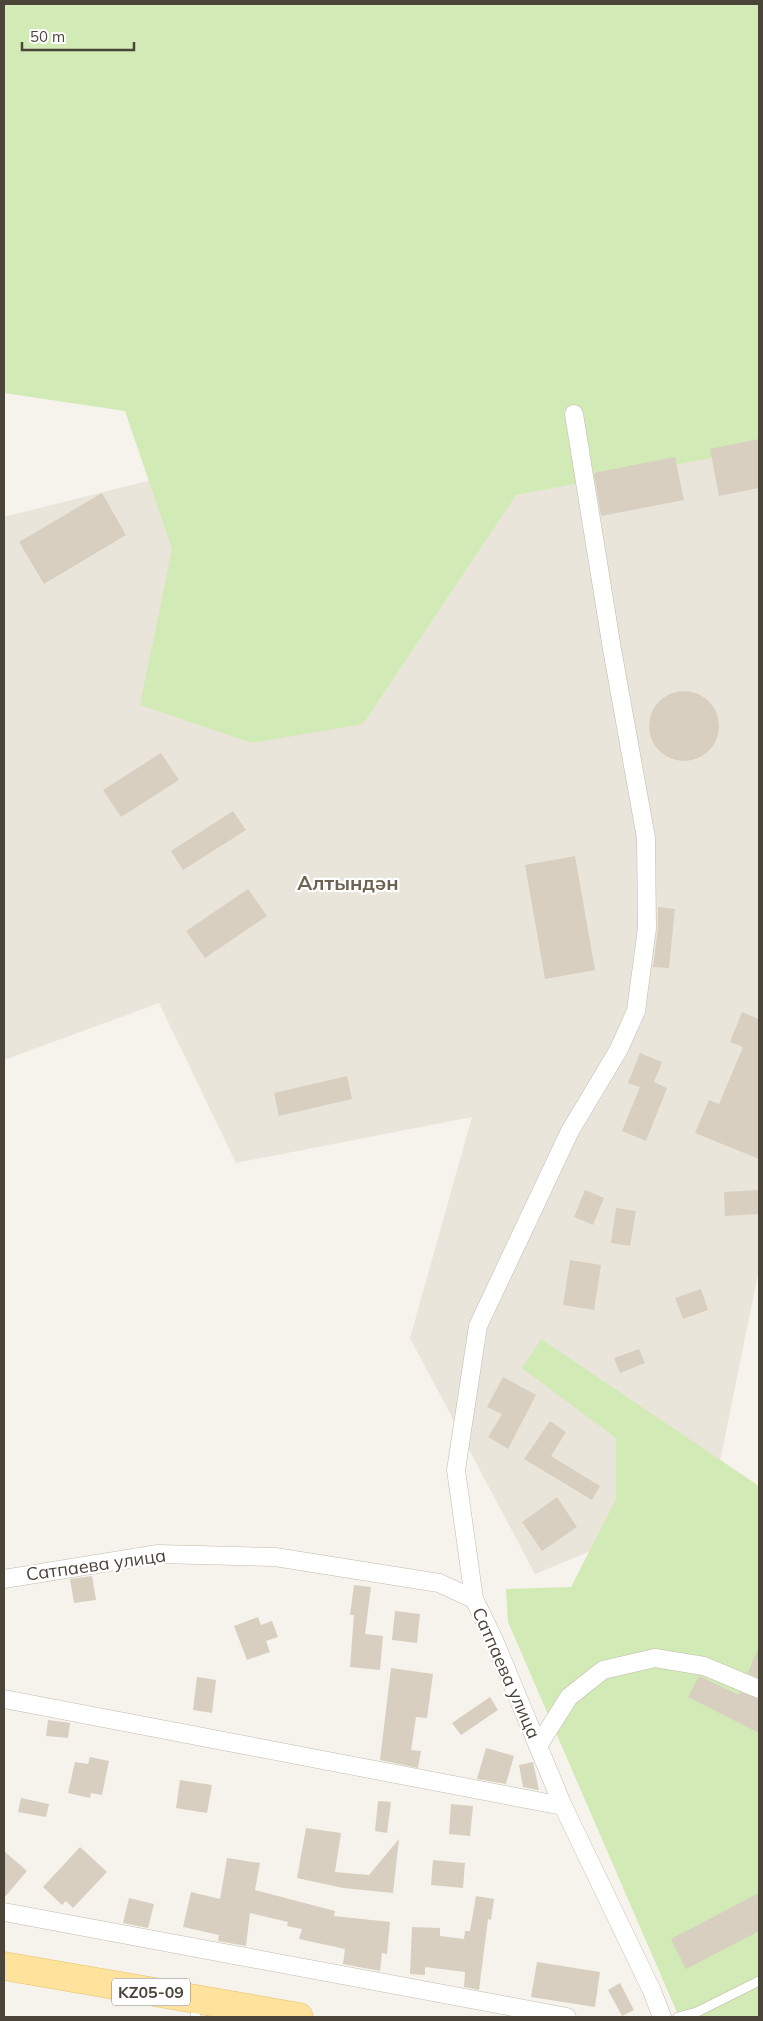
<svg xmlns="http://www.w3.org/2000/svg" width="763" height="2021" viewBox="0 0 763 2021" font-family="Mulish,sans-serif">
<rect width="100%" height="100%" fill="#f6f3ec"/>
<!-- residential -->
<path fill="#eae5da" d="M759 393V1269L712 1501 535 1574 410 1338 472 1117 236 1163 159 1003 4 1060V517L494 394Z"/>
<!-- green -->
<path fill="#d2eab5" d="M4 4H759V449L516 495 363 724 252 743 140 705 172 549 125 411 4 393Z
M541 1339 759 1486V2017H679L508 1622 506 1589 571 1587 616 1499V1438L522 1368Z"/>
<!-- building -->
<path fill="#d8cfc1" d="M759 439V488L719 496 710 449Z
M675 457 684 500 601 516 594 473Z
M102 493 126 535 44 584 19 542Z
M649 726a35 35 0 1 1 70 0a35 35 0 1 1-70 0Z
M161 753 179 780 121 817 103 790Z
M233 811 246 830 183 870 171 851Z
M575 856 595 970 545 979 525 865Z
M248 889 267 916 205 958 186 931Z
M658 907 675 909 669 968 653 967 658 929Z
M742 1012 759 1019V1159L695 1133 709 1100 719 1104 743 1047 730 1042Z
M640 1053 662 1062 654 1082 667 1088 646 1141 622 1131 640 1087 628 1083Z
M347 1076 352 1099 279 1116 274 1093Z
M585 1190 604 1198 593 1225 574 1217Z
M759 1190V1214L725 1216 724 1192Z
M616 1208 636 1211 630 1246 611 1243Z
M570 1260 601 1265 594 1310 563 1305Z
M701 1289 708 1310 683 1319 675 1298Z
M639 1349 645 1363 620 1373 614 1358Z
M503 1377 536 1395 508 1449 488 1437 502 1414 487 1407Z
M550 1421 566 1432 551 1456 600 1486 592 1500 524 1459Z
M557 1497 577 1527 542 1551 522 1522Z
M92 1576 96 1600 74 1603 70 1579Z
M354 1585 371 1587 365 1634 383 1636 380 1670 350 1667 354 1615H350Z
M395 1611 420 1614 417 1643 392 1640Z
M258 1617 261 1625 272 1621 278 1637 266 1641 270 1652 247 1660 234 1626Z
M759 1646V1678L748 1673Z
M391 1668 433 1674 427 1718 416 1717 411 1750 421 1751 418 1768 380 1760Z
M699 1676 739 1695 740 1692 759 1699V1733L688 1697Z
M197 1677 216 1680 212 1713 193 1710Z
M490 1697 498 1710 461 1735 452 1723Z
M48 1720 70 1723 68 1738 46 1736Z
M486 1748 514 1756 506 1784 477 1779Z
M90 1757 109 1761 102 1795 91 1793 90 1798 68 1793 75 1762 88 1764Z
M533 1762 539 1790H537L523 1787 519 1765Z
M180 1780 212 1785 207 1813 176 1808Z
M21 1798 49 1804 46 1817 18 1812Z
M378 1801 391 1802 387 1833 375 1831Z
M451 1804 473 1806 470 1836 449 1834Z
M306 1828 341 1833 335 1872 369 1875 399 1839 393 1893 343 1888 297 1878Z
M80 1847 107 1872 73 1908 66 1901 62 1905 43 1887Z
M4 1851 27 1871 4 1898Z
M227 1858 260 1863 255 1890 335 1911 334 1916 390 1922 387 1954 382 1953 380 1971 343 1964 345 1949 299 1939 302 1929 287 1926 288 1922 250 1913 246 1946 218 1941 219 1935 183 1927 191 1892 220 1899Z
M433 1860 465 1863 463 1888 431 1885Z
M759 1893V1931L686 1969 671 1939Z
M476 1896 494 1899 491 1920 488 1919 479 1990 464 1987 465 1972 425 1967V1975L410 1974 412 1927 440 1928V1936L464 1939 465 1931H470Z
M129 1898 154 1904 148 1928 123 1923Z
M537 1962 600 1972 595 2007 531 1997Z
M620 1983 634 2010 622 2016 608 1990Z"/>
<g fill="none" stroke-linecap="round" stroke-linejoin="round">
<defs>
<path id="lane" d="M195 2017 198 2003
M678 2017 697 2012 759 1981"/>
<path id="street" d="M4 1579 158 1554 275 1557 439 1583 474 1599 494 1640 563 1806 652 1991 662 2017
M474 1599 456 1470 478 1326 570 1131 619 1049 636 1011 647 928 646 838 612 649 574 414
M4 1699 563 1806
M538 1746 569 1697 603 1670 655 1658 704 1666 759 1689
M4 1912 567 2017"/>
<path id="primary" d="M4 1966 299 2017"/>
</defs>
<!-- lane casing -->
<use href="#lane" stroke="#c2bbae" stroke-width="10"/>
<!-- street casing -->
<use href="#street" stroke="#c2bbae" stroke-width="19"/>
<!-- primary casing -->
<use href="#primary" stroke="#e6c06a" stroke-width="29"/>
<!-- lane -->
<use href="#lane" stroke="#fff" stroke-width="9"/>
<!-- street -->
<use href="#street" stroke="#fff" stroke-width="18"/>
<!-- primary -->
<use href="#primary" stroke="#ffe29c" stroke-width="28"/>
</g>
<g text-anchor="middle" stroke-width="4.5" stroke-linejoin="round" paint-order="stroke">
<!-- shield labels -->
<rect fill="#fff" stroke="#817c74" stroke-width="1" x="112" y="1978.5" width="78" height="27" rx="4"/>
<g font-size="16" font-weight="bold" fill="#4b4439">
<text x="151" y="1998">KZ05-09</text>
</g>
<!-- street labels -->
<g font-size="18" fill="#4b4439" stroke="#fff">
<text transform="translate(96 1565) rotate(-8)" y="6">Сатпаева улица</text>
<text transform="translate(506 1673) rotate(66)" y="6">Сатпаева улица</text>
</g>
<!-- quarter labels -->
<g font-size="20" font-weight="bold" fill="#6e6250" stroke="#fff">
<text x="348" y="890">Алтындән</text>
</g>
</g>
<!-- border -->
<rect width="763" height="2021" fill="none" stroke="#4b4439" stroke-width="10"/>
<!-- scale -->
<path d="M22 42v8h112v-8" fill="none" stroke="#4b4439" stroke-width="2.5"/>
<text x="30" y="42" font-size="15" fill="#4b4439" stroke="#ffffff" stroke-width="4" paint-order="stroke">50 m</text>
</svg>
